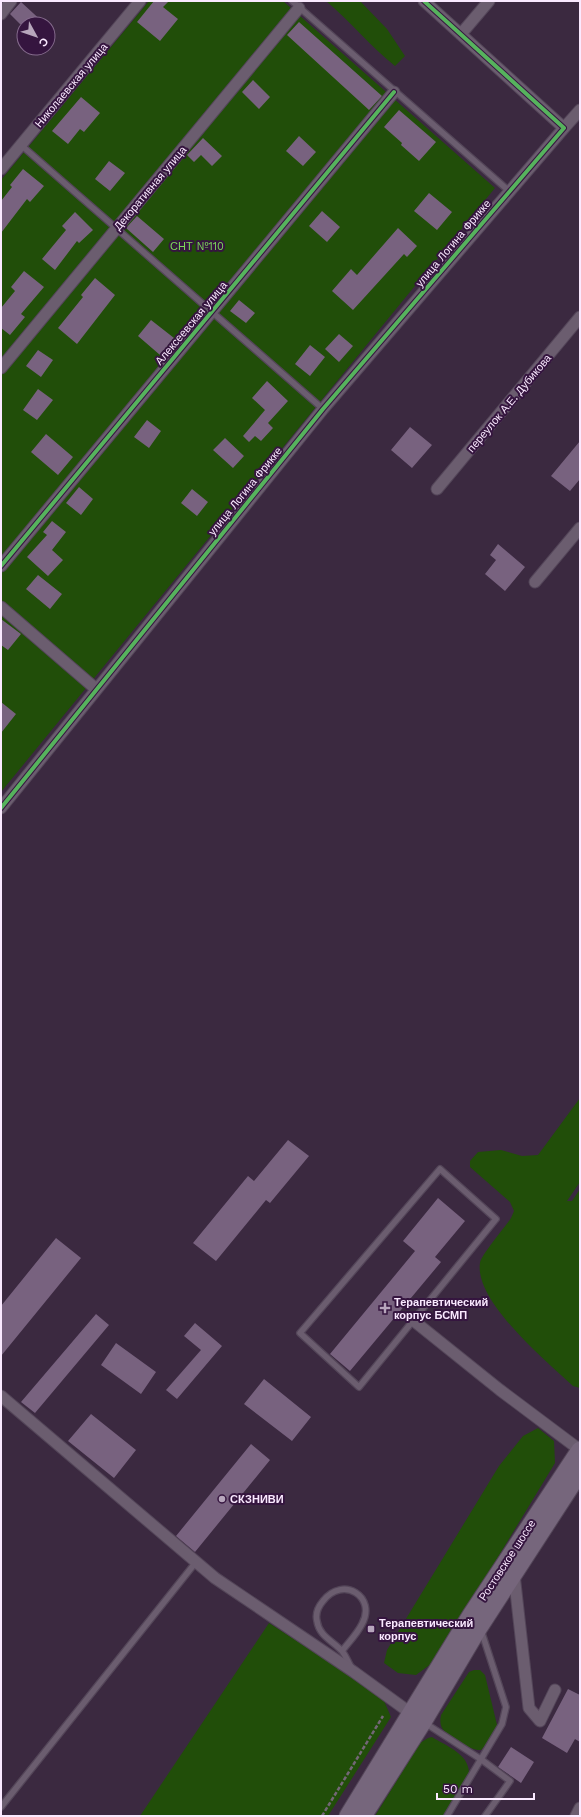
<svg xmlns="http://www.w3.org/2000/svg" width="581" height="1817" viewBox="0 0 581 1817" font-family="'Work Sans',sans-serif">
<rect width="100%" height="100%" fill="#3b2940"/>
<!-- green -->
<path fill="#214e09" d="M149 1H283L495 188 1 792V180Z
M326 1H360L387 29 405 56 395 66C370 46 350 21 326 1Z
M580 1098V1182L567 1201H572L580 1189V1388L573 1386C547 1362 474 1301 480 1263 481 1255 506 1226 511 1218L514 1211 510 1202 470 1167V1161L478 1152 501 1150 522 1156 538 1155Z
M538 1428 554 1441 555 1463 435 1661 416 1675 398 1673 384 1663 387 1650 499 1466 523 1436Z
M269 1623 382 1696 391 1717 328 1816H140Z
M474 1670H480L485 1675 498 1729 495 1736 481 1750C471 1751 447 1737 442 1728 440 1724 440 1720 441 1715L469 1672Z
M432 1737C446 1746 470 1754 469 1774L446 1816H375L420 1743 428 1738Z"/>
<!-- building -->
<path fill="#78627f" d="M154 1H169L163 7 178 19 160 41 137 22Z
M21 2 45 24H20L10 14Z
M299 22 382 96 369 110 287 35Z
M253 80 270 97 259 109 242 92Z
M81 97 100 113 84 132 80 129 68 144 52 131Z
M399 110 436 142 419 161 401 145 402 143 384 127Z
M299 136 316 152 303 166 286 151Z
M203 138 222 156 212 166 201 155 194 162 187 155Z
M109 161 125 173 110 191 95 179Z
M23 169 44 186 30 202 27 199 1 233V201L12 187 10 185Z
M429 193 452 212 437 230 414 211Z
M322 211 340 227 327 242 309 226Z
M75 212 93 230 79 243 77 241 55 270 42 259 66 230 62 226Z
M137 216 164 239 153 252 126 228Z
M398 228 417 246 407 257 404 254 353 310 332 291 351 269 357 275Z
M24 271 44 287 21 314 25 317 10 335 1 328V308L15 291 11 287Z
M95 278 115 295 77 344 58 328 83 297 81 295Z
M239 300 255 313 246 323 230 311Z
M151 320 174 338 160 355 138 336Z
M339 334 353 346 339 362 325 349Z
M310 345 325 357 310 376 295 364Z
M38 350 53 360 41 377 26 366Z
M267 381 288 401 268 423 273 428 261 441 255 436 249 442 243 436 265 410 252 398Z
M38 389 53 400 37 420 23 410Z
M147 420 161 431 149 448 134 437Z
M410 427 432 445 412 468 391 450Z
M46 434 73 457 58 475 31 452Z
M225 438 244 456 233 468 213 450Z
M580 441V479L570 491 551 476Z
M79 487 93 499 81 515 66 503Z
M192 489 208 502 197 516 181 503Z
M52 521 66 532 52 550 63 560 48 576 27 557 47 535 43 532Z
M498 544 525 567 505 591 485 574 496 560 490 555Z
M38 575 62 594 50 609 26 589Z
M1 619 21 634 8 650 1 645Z
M1 702 16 714 1 733Z
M288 1140 309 1156 270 1203 266 1200 216 1261 193 1243 248 1176 254 1181Z
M438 1198 465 1221 435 1257 441 1262 350 1371 330 1354 415 1251 403 1241Z
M56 1238 81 1258 1 1356V1306Z
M96 1314 109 1325 35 1413 21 1402Z
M195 1323 222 1346 177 1399 166 1390 201 1350 184 1336Z
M116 1343 156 1372 141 1394 101 1365Z
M264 1379 311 1417 292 1441 244 1404Z
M91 1414 136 1450 114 1478 68 1441Z
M251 1444 270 1460 195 1552 176 1536Z
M568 1689 580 1695V1742L575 1739 567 1753 542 1738Z
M511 1747 534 1762 521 1783 498 1767Z"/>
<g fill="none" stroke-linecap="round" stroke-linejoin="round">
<defs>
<path id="lane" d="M292 1 509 191
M21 145 323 409
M440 1169 496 1219 359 1387 300 1333Z
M342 1651C349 1642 357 1634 362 1624 377 1597 343 1575 323 1601 318 1607 315 1613 317 1621 319 1636 333 1641 342 1651 346 1656 348 1662 351 1667
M425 1723 482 1760 510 1781 485 1816
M1 1807 196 1562
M447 1816 502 1724 506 1707 481 1630"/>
<path id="street" d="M1 14 11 1
M461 34 489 1
M564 128 580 110
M1 169 140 1
M1 368 299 8
M437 489 580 317
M1 566 394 92
M535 582 580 528
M1 607 96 689
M1 808 323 409 564 128 424 1
M414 1321 500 1390 580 1450
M1 1396 215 1578 354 1672 416 1717
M514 1574 529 1708 540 1721 555 1690
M576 1816 580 1808"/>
<path id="primary" d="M348 1816 471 1615 580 1450
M363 1816 423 1722 480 1626 580 1472"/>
</defs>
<!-- lane casing -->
<use href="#lane" stroke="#544659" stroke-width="8"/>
<!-- street casing -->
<use href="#street" stroke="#544659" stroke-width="13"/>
<!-- primary casing -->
<use href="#primary" stroke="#544659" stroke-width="19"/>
<!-- path -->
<path stroke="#736776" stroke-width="2.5" stroke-dasharray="4 2" stroke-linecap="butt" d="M322 1816 383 1716"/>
<!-- lane -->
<use href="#lane" stroke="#6b5d6f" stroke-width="5.5"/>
<!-- street -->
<use href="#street" stroke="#6b5d6f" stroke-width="11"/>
<!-- primary -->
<use href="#primary" stroke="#76667c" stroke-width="17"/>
<defs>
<path id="cycleway" d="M1 566 394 92
M1 808 323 409 564 128 424 1"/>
</defs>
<!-- cycleway casing -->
<use href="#cycleway" stroke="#35153f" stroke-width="6"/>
<!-- cycleway -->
<use href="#cycleway" stroke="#56b35d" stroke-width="4"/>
</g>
<!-- markers -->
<g fill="#b7a6bc" stroke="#35153f" stroke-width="1.5">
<path d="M383 1302h4v4h4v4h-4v4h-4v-4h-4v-4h4z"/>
<circle cx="222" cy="1499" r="4"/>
<rect x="367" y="1625" width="8" height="8" rx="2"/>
</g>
<g text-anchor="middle" stroke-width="4" stroke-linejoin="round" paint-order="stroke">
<!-- street labels -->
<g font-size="11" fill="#fae9ff" stroke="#35153f">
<text transform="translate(71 85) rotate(-50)" y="4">Николаевская улица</text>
<text transform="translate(150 188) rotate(-50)" y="4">Декоративная улица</text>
<text transform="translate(453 243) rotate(-50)" y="4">улица Логина Фрикке</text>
<text transform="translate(191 323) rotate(-50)" y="4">Алексеевская улица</text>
<text transform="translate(509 403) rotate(-50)" y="4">переулок А.Е. Дубикова</text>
<text transform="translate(245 491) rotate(-51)" y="4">улица Логина Фрикке</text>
<text transform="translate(507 1560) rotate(-57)" y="4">Ростовское шоссе</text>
</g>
<!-- park labels -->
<g font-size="11" fill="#7dda5a" stroke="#35153f">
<text x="197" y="250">СНТ №110</text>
</g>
<!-- poi labels -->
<g font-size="11" font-weight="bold" fill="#fae9ff" stroke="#35153f" text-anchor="start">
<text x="394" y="1306">Терапевтический<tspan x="394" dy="13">корпус БСМП</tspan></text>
<text x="230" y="1503">СКЗНИВИ</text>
<text x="379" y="1627">Терапевтический<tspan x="379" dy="13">корпус</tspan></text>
</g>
</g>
<!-- border -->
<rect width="581" height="1817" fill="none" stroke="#fae9ff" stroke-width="4"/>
<!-- north arrow -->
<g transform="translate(36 36) rotate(130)"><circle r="19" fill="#35153f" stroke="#846a8c"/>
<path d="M0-3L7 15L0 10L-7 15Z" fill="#b7a6bc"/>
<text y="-6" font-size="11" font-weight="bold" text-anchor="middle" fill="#fae9ff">С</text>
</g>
<!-- scale -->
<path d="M437 1793v6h97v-6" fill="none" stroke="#fae9ff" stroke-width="2"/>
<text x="443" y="1793" font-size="12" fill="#fae9ff" stroke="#35153f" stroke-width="3" paint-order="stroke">50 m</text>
</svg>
